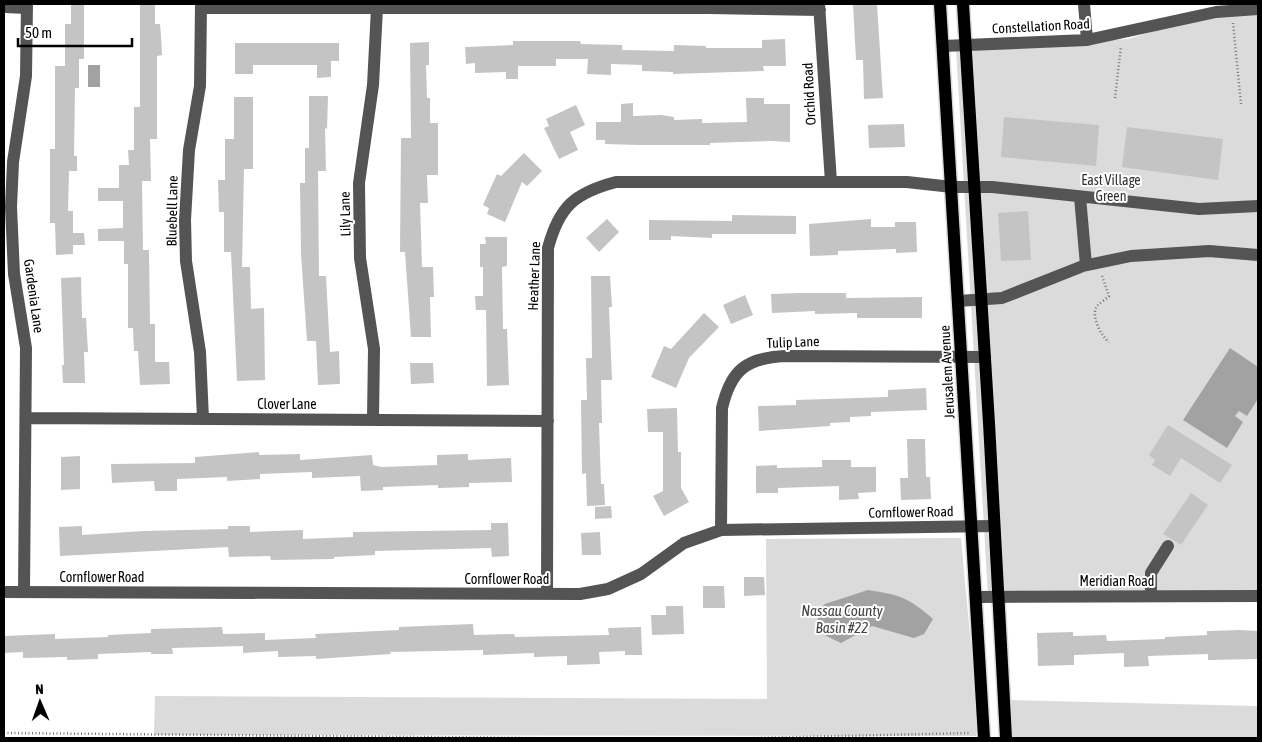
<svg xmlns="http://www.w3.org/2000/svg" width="1262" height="742" viewBox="0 0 1262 742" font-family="'Asap Condensed',sans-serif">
<rect width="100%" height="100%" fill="#fff"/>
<!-- green -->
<path fill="#dbdbdb" d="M1258 10V596H988L956 48 1128 39 1174 25Z
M961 538 976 701V736L154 735 155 696 767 699 766 539Z
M1010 700 1258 706V738H1011Z"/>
<!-- water -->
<path fill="#a2a2a2" d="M88 65H100V87H88Z
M1230 348 1258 367V399L1247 416 1239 411 1235 416 1243 422 1227 448 1183 420Z
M868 590C900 595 908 597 933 619L924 634 914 638 872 626 841 643 822 634 816 613 825 604Z"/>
<!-- building -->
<path fill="#c4c4c4" d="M71 4H84V59H79V88H75L74 156H77V171H69L68 211H73V233H84L85 245H73V254L56 255 55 223H50V149H55V66H65V24H71Z
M140 4H155V24H160L161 35 162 55 157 56V139H150L151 181H142L143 250H149L150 324H155V362H169L170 384 140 385 138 351H134L133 328H128V264H124V241H98V229L123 228V201H98V188H119V165H129L128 150H134V107H140Z
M853 4H877L883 98 864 99 863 60H856Z
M785 39 786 66H763L764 71 673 74V72L642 71V65L611 64V75L587 74 588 59H556V66H518V79H506V72L475 73V63L466 64 465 47 513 45V41H580L581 44 622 45V50L674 51V45L706 46V48H762V40Z
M429 42V65H426L427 98H430V123H438V175H427L428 203H420L422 267H433L434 297H430L431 337H411L405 252H400L401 138H411L410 43Z
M235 43H339V61H331V77L317 78V65H253V74H235Z
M309 96H328L327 129 325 128 326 171H318L319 276H326L330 352 339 351 340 384 318 385 316 341H307L301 254 300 183H305V148H309Z
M234 97H253V169H244L242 267H250L251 309 264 308 265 380 237 381 231 252H224V212H219L218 180H225V139H234Z
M746 98H764V104H790V142L771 141 710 143V145H639L605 144V140H596V122H621V104L633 103V116L661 115 674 117V120L702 119V123L747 122Z
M576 105 585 125 570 132 578 150 559 159 544 128 549 126 546 119Z
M1004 117 1099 125 1096 166 1001 157Z
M904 124 905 147 869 148 868 125Z
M1127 127 1223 139 1218 180 1122 167Z
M524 153 542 171 527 186 522 182 505 222 487 214 489 208 483 205 497 174 501 176Z
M1028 211 1031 260 1001 261 998 213Z
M732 215 796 216V234H712V238L671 236V240H649V220L732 221Z
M607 219 619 232 599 252 586 238Z
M871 219V227H895V222H916L917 252 896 253V249L838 251V255L810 256 809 224Z
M485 237H507V266L502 267 503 329H507L509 385 487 386 486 310H476L475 296H483V267H480V244H486Z
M591 276H610L612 307H609L612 380H601L602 423H599L601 484H604L605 505 587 506 586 473 582 474 581 400H587L586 358H592Z
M81 277 82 318H86L88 352H84L85 383H63L62 365H64L61 278Z
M800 293H846V298L922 297V318H857V313L815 314V311L772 313 771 294Z
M745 295 753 315 731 324 723 305Z
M704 313 719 327 689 358 676 388 651 377 664 346 671 349Z
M410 363H433L434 383 411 384Z
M926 388 927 410 871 412V416L850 417V422L830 423V426L759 431 758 406 796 405V400L888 397V390Z
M677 408 678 452H681V488L689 502 664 516 653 496 663 491V432H648L647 409Z
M1168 425 1232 465 1220 483 1181 458 1170 476 1152 465 1155 460 1149 455Z
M907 439H925L926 477H930L931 499 901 500 900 478H908Z
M259 452V455L300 454V460L372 455 373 465 382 467 437 465V455L468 454V460L511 458 512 482 469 483V487L438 488V485L383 487V490L361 491 360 476 312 478V472L260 474V479L227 481V477L177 479V491H155L154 481 112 483 111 464 195 463V457Z
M80 456V489L61 490V457Z
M822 460H851V467H876V492L858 493 859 499 839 500V486L778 488V493H756V466L777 465V468L822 467Z
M1191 493 1208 505 1181 545 1163 534Z
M611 506 612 518 595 519V507Z
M491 523H508L509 556 492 557 491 548 375 551V555L334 557V559L271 560 270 556 229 557 228 547 60 556 59 527 82 526V535L144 531 228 529V526H250V532L303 530V539L353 537V532L491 530Z
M600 532 601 555H582L581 533Z
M744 577H764L765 595 744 596Z
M703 586H724L725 608H703Z
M666 606H683L684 634 652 635 651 615H666Z
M473 624 474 635 514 634 515 637 609 635 608 628 641 627 642 655H625V651L599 652 600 664 567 665V656L534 657V653L483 655V650L390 652 391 654 316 659V656L278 657V651L243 653V646L172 648 173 654H151V652L98 654V659L67 660V657L23 658V652L4 653V636L55 634V639L108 637V635L151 633V629L222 627 223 634 265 633V640L316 638 315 634 399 630V627Z
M1240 630 1258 631V659L1208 660V654L1148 656 1149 666 1124 667V653L1074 655V665L1038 666 1037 633 1073 632V636L1106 635 1107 641 1165 639V637L1207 635V631Z"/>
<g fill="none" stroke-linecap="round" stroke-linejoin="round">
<defs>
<path id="major" d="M940 4 984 738
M963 4 989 423 1006 738"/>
</defs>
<!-- major casing -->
<use href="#major" stroke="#dbdbdb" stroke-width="15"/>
<!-- path -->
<path stroke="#767676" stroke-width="2.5" stroke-dasharray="1 2.5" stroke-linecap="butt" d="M1233 23 1241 104
M1115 98 1121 46
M1102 276 1109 296C1106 299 1100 303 1097 306 1090 316 1102 337 1109 342
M4 733 535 738
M754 738 970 733"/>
<!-- minor -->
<path stroke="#545454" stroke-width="12" d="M201 4 200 86 189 150 185 220 186 261 200 352 203 419
M819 4 831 182
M1084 4 1087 40
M4 7 27 8
M201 8H709L820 10
M943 46 1087 40 1216 12 1258 9
M1080 197 1086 265
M958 301 1002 298 1083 266 1131 256 1209 251 1258 255
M26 418 548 421
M373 419 374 349 360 258 359 183 373 85 377 8
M721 530 722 408C731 370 746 358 785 356L985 357
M4 592 580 594 608 589 641 574 684 543 721 530 994 526
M24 592 26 348 14 274 11 207 13 162 26 76 27 4
M547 594 548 248C559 207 574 193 616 182H907L952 187H992L1199 209 1258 206
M1151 596V573L1168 546
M977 597 1258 596"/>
<!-- major -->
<use href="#major" stroke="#000" stroke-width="12"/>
</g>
<g text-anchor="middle" stroke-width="4" stroke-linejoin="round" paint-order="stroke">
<!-- street labels -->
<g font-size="14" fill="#000" stroke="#fff">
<text transform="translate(1041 26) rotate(-3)" y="5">Constellation Road</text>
<text transform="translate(809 94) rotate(-93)" y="5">Orchid Road</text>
<text transform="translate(172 211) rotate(-89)" y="5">Bluebell Lane</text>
<text transform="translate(345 214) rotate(-91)" y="5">Lily Lane</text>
<text transform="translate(534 276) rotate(-88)" y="5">Heather Lane</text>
<text transform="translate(34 296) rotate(82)" y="5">Gardenia Lane</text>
<text transform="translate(793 342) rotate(-2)" y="5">Tulip Lane</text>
<text transform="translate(947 372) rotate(-93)" y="5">Jerusalem Avenue</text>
<text x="287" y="409">Clover Lane</text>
<text transform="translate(911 512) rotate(-1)" y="5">Cornflower Road</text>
<text x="102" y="582">Cornflower Road</text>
<text x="507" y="584">Cornflower Road</text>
<text x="1117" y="586">Meridian Road</text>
</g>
<!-- park labels -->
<g font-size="14" fill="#323232" stroke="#fff">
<text x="1111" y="185">East Village<tspan x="1111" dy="16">Green</tspan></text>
</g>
<!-- water labels -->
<g font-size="15" font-style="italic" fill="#434343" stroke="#fff">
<text x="842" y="616">Nassau County<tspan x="842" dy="17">Basin #22</tspan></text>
</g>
</g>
<!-- border -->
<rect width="1262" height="742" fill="none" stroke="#000000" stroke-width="10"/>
<!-- north arrow -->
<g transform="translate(40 702) rotate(358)" stroke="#ffffff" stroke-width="4" paint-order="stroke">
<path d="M0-4L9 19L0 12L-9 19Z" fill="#000000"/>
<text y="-8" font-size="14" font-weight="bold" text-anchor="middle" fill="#000000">N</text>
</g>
<!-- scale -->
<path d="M18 38v8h114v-8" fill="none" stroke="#000000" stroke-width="2.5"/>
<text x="25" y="38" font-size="15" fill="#000000" stroke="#ffffff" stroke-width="4" paint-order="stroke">50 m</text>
</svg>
